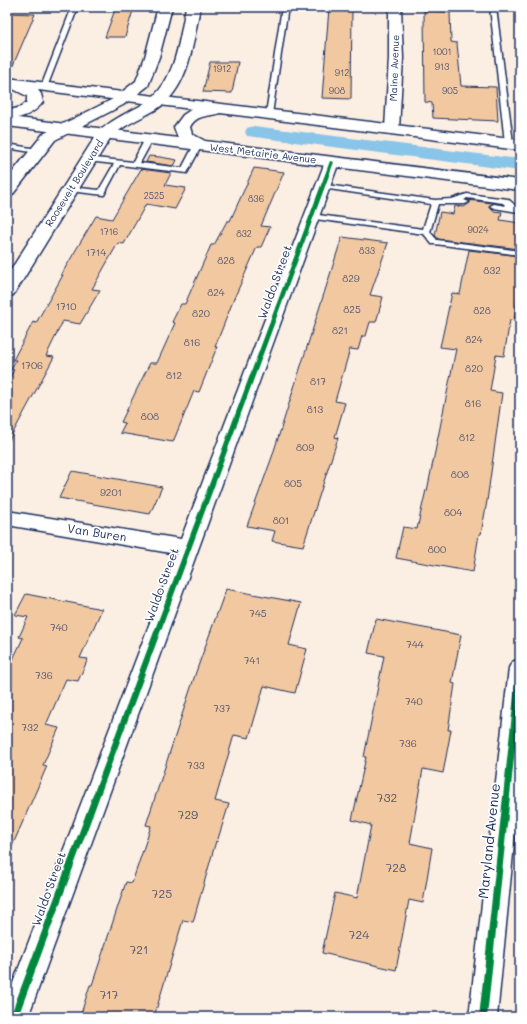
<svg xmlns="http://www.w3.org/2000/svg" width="527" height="1024" viewBox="0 0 527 1024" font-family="Mali,sans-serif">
<rect width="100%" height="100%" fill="#fbeee3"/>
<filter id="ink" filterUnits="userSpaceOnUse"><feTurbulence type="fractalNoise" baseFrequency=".025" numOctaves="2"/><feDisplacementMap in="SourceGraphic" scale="8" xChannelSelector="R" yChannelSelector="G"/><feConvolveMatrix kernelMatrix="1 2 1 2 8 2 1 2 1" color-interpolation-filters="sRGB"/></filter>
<g filter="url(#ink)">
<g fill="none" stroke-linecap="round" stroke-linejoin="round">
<!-- canal -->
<path fill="#89c5e9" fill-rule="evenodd" d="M254 126 520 159V171L247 136 245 132 247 128Z"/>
</g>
<!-- building -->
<path fill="#f2c8a1" stroke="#1b2f5e" d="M116 7H134L125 37H105Z
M329 8 352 9 351 99 322 98Z
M424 11 450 12 451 42 457 43 461 86 496 87 498 121 433 118 432 103 425 102Z
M7 13 35 14 8 77H7Z
M210 62H238L232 93 203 92Z
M149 156 160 157 177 160 174 166 146 162Z
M254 168 284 172 261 226 270 227 261 247H257L233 301 215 347H217L199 392 194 391 173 442 120 433 125 423 121 422 138 387 150 363H157L175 323 172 322 181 304H185L211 245H214L227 221H230Z
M141 169 171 173 165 185 186 188 175 209 146 204 124 244 118 243 92 289 100 290 80 324 63 321 46 356 54 357 7 444V382L14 370 11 369 16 360H13L33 322 36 323 63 275H61L96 216 112 219Z
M467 200 493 203 489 207 493 209V211L502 212 500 220 520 223V249L438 239 435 235 440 212 453 214 455 206 464 207 470 203V201Z
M342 237 388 243 370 295 383 297 376 322H370L366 336H362L358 350 350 349 335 401 345 403 335 437 338 438 303 546 272 541 275 531 247 526 272 457Z
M469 250 520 256V282L514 321 510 320 504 356 496 355 490 391 502 393 487 501 481 534H479L473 572 396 558 403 527 417 529 426 490 427 491 456 349 440 347 452 293 460 294Z
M72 471 162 487 150 514 59 498Z
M226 589 301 603 289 645 307 649 295 693 264 686 249 738 234 735 215 801 229 804 217 842 216 841 193 922 183 920 154 1017H80L90 985H92L126 882 132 883 151 826 146 825 196 672Z
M26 594 102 609 80 658 88 659 78 681 66 679 46 725 59 728 43 765 47 766 7 858V672L23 638 19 637 28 617 15 615Z
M376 619 461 635 452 683 455 684 448 730H451L443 773 423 769 410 843 432 848 423 903 409 900 396 970 322 953 335 893 357 898 371 825 352 820 366 757H364L384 656 368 653Z"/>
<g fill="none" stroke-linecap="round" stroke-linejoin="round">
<defs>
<path id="service" d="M72 7H78L47 87 42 88 41 87Z
M282 7H288L272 114 269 116 266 114Z
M490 7H496L513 143 509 145 505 143Z
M146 137H149L153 139 140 163 182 168 195 143H198L202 145 187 173 120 165 104 195 70 191 66 189 70 187 99 190 114 164 88 161H85V157L133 162Z
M7 144 37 149 41 151 37 153 7 148Z
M319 184 435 200 452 199 467 194 508 199 518 208V212L494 208 490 206 494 204 506 206 503 203 467 198 464 200 469 202 465 204H438L430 232 437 240 520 251V255L435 244H432L424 234 308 218V214H311L423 229 431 204 322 188 318 186Z"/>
<path id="minor" d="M389 7H401L403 58 399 129 397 132 392 133 387 132 385 129 389 58Z
M332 158 337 159 339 162 28 1017H7V999L176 554 7 525V511L181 539 325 162 327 159Z
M520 659V782L497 1017H469L509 668 512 662Z"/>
<path id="tertiary" d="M158 7H172L159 57 148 86 123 105 55 140 13 194 7 195V179L43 134 113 99 136 81 145 57Z
M186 7H200C193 42 190 87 157 109 140 119 122 125 109 140L16 291 13 295 7 297V276L95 137C108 120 127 114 145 103 176 83 179 40 186 7Z"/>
<path id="secondary" d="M7 78 520 140V150L220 113C208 117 197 114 190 127L192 134 205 141 520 180V190L7 126V111L21 107 27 102V96L7 86ZM38 90 192 109 183 115 174 127 178 138 18 118C29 115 36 111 43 102L41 94Z"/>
</defs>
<!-- service casing -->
<use href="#service" stroke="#1b2f5e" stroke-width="3"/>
<!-- minor casing -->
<use href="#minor" stroke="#1b2f5e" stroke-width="3"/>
<!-- tertiary casing -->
<use href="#tertiary" stroke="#1b2f5e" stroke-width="3"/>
<!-- secondary casing -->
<use href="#secondary" stroke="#1b2f5e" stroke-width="3"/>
<!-- service -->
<use href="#service" fill="#fff" fill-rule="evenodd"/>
<!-- minor -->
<use href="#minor" fill="#fff" fill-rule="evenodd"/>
<!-- tertiary -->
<use href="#tertiary" fill="#fff" fill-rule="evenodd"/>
<!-- secondary -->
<use href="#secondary" fill="#fff" fill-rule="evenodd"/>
<defs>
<path id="cycleway" d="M330 161 334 162 18 1017H10Z
M520 665V700L487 1017H479L517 668 518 666Z"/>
</defs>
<!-- cycleway casing -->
<use href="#cycleway" stroke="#fff" stroke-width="2"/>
<!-- cycleway -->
<use href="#cycleway" fill="#00873e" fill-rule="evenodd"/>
</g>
</g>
<g text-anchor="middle" stroke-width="3.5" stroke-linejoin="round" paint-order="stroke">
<!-- far-number labels -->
<g font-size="9" fill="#51556f">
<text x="442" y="55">1001</text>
<text x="442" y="70">913</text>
<text x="222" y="72">1912</text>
<text x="342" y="76">912</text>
<text x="337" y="94">908</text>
<text x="450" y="94">905</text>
<text x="154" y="199">2525</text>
<text x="256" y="202">836</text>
<text x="478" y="233">9024</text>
<text x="109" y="235">1716</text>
<text x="244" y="237">832</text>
<text x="367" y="254">833</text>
</g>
<!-- far-street labels -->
<g font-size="10" fill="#1b2f5e" stroke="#fff">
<text transform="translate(394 68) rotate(-88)" y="4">Maine Avenue</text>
<text transform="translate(263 153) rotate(7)" y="4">West Metairie Avenue</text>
<text transform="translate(74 183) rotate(-58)" y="4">Roosevelt Boulevard</text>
</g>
<!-- number labels -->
<g font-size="10" fill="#51556f">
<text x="96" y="256">1714</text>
<text x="226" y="264">828</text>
<text x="492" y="274">832</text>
<text x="351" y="282">829</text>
<text x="216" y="296">824</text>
<text x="66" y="310">1710</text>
<text x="352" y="313">825</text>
<text x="482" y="314">828</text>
<text x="201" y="317">820</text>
<text x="340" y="334">821</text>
<text x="474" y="343">824</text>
<text x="192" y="346">816</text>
<text x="32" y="369">1706</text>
<text x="474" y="372">820</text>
<text x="174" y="379">812</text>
<text x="318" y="385">817</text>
<text x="473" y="407">816</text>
<text x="315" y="413">813</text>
<text x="150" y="420">808</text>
<text x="467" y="441">812</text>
<text x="305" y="451">809</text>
<text x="460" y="478">808</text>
<text x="293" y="487">805</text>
<text x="111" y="496">9201</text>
<text x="453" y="516">804</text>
<text x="281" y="524">801</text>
<text x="437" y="553">800</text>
<text x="258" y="617">745</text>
<text x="59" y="631">740</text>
<text x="415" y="648">744</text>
<text x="252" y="664">741</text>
<text x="44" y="679">736</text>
<text x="414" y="705">740</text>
<text x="222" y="712">737</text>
<text x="30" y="731">732</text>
<text x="408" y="747">736</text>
<text x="196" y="769">733</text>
</g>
<!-- street labels -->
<g font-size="12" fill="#1b2f5e" stroke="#fff">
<text transform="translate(275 282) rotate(-70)" y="4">Waldo Street</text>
<text transform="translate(97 533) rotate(9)" y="4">Van Buren</text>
<text transform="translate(162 585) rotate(-70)" y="4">Waldo Street</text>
<text transform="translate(49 889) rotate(-70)" y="4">Waldo Street</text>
</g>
<!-- near-number labels -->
<g font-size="12" fill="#51556f">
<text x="387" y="802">732</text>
<text x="188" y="819">729</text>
<text x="396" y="872">728</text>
<text x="162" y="898">725</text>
<text x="359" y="939">724</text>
<text x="139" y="954">721</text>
<text x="109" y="999">717</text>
</g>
<!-- near-street labels -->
<g font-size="14" fill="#1b2f5e" stroke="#fff">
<text transform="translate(489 841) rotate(-84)" y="5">Maryland Avenue</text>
</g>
</g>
<!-- margin -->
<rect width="527" height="1024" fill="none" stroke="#fff" stroke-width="24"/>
<rect x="12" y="12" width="503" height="1000" fill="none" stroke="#1b2f5e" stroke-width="1.5" filter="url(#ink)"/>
</svg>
